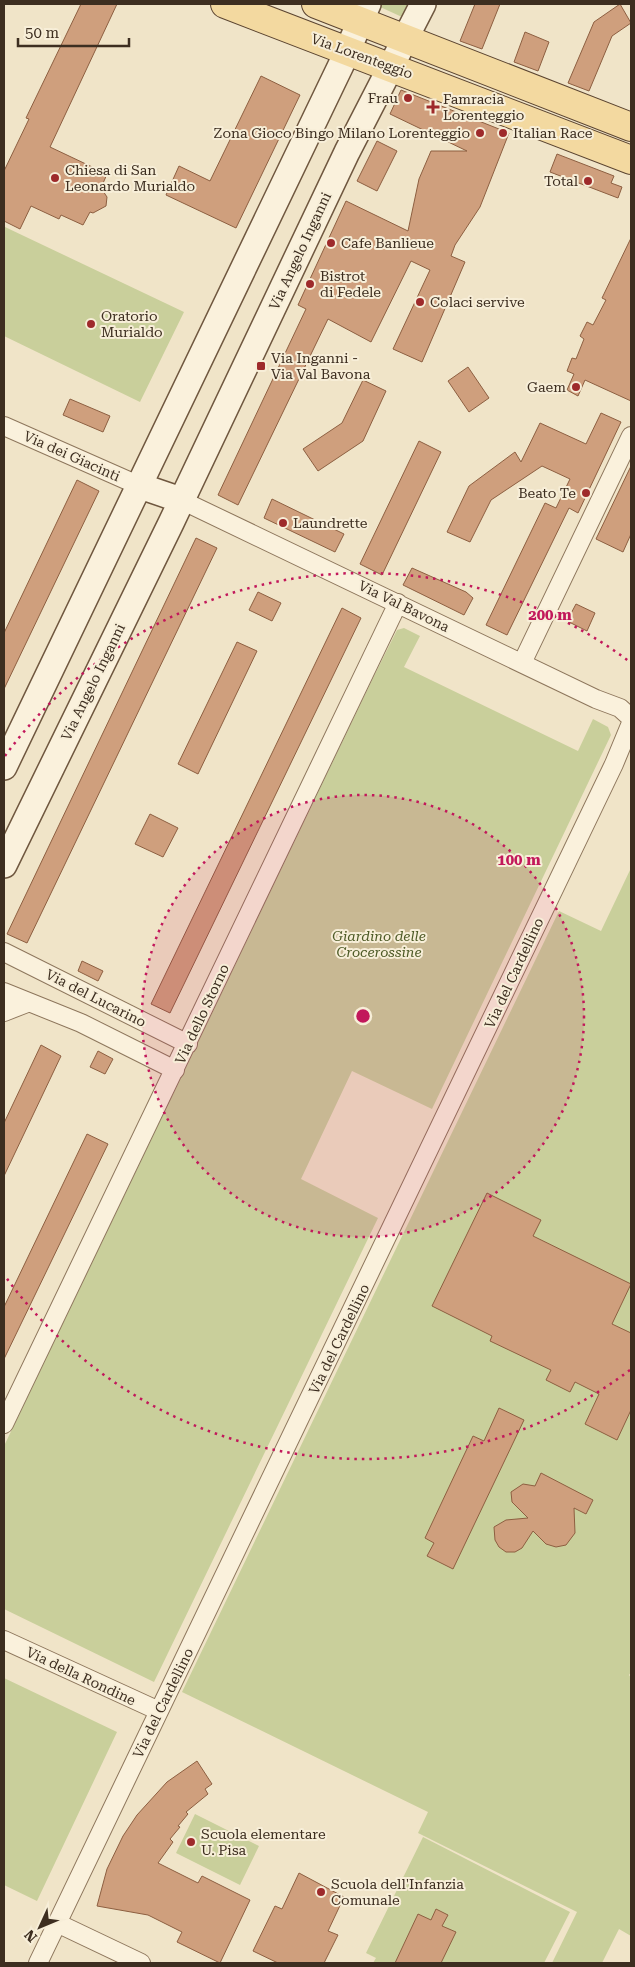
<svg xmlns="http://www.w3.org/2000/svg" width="635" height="1967" viewBox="0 0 635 1967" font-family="'Roboto Serif',serif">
<rect width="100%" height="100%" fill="#f0e4c8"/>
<!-- green -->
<path fill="#c9cf9b" d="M379 4H408L402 17 378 6Z
M5 227 184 312 140 402 4 336Z
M404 628 420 636 404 667 578 751 593 719 608 727 611 735 432 1109 352 1071 301 1179 378 1218 154 1682 4 1609V1446L374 676 397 630Z
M631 868V1672L629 1675 631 1678V1936L619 1929 602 1963H552L577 1912 418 1833 428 1812 182 1692 559 911 601 931Z
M4 1678 117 1732 37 1901 4 1885Z
M195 1814 259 1846 240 1885 176 1853Z
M423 1837 570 1912 544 1963H373L376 1958 366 1953Z"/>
<!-- building -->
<path fill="#cf9f7d" stroke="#8d5f41" d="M81 4H117L50 147 107 174 101 188 107 197 106 206 93 213 90 212 83 225 61 215 59 219 31 206 20 229 4 221V171L29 119 26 118Z
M475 4H500L482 49 460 41Z
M620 4 631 23 612 36 589 91 568 83 594 22Z
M525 32 549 42 538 71 514 62Z
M261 76 300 95 236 228 166 195 179 166 210 181Z
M401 90 509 133 480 207 455 245 451 256 465 262 422 362 393 349 430 270 411 261 371 342 328 319 238 505 218 495 306 309 298 305 346 201 408 231 419 179 431 151H467L390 114Z
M377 141 397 151 377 191 357 181Z
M557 154 614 176 611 183 622 187 618 198 550 172Z
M631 238V401L585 380 578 396 567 390 574 374 567 371 572 358 576 359 584 339 580 336 587 322 593 325 606 300 602 298Z
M468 367 489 398 469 412 448 381Z
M363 380 386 391 363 441 318 471 303 449 342 423Z
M70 399 110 416 103 432 63 415Z
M601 413 621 422 578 513 569 508 507 635 486 625 545 503 556 508 570 479 542 466 491 500 470 542 447 532 469 486 515 452 521 462 540 423 586 444Z
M419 441 441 452 382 575 360 564Z
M631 466V534L623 552 596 539Z
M77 480 99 491 4 689V633Z
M272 499 344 534 335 552 264 518Z
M196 538 217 548 27 943 7 934Z
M412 568 466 592 473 598 464 615 403 585Z
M258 592 281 603 272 621 249 610Z
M576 604 595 613 587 631 567 621Z
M342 608 361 618 170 1013 151 1004Z
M237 642 257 651 198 774 178 764Z
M150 814 178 828 163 857 135 844Z
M82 961 103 971 98 981 78 971Z
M41 1045 61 1056 4 1176V1123Z
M98 1051 113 1059 105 1074 90 1067Z
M87 1134 108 1144 4 1359V1307Z
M487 1193 541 1220 533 1236 631 1284 612 1324 631 1333V1410L617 1440 585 1424 599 1394 575 1382 570 1392 546 1380 551 1370 490 1341 492 1336 432 1306Z
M499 1408 524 1420 453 1569 427 1556 434 1543 425 1538 473 1436 484 1441Z
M541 1473 593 1500 586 1514 574 1508 575 1533 566 1545 556 1547 546 1544 533 1531 522 1548 515 1552H506L499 1547 495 1540 494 1527 506 1520 528 1518 512 1502 511 1492 523 1484 535 1486Z
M197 1761 212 1784 205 1789 208 1794 186 1812 188 1814 178 1826 180 1827 170 1839 173 1842 158 1863 198 1883 202 1876 250 1900 220 1963 177 1942 182 1932 148 1915 97 1906 107 1869 123 1836 137 1815 167 1782Z
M299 1873 344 1897 328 1931 338 1935 324 1963H278L253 1951 275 1906 282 1909Z
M436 1909 448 1915 442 1926 456 1932 441 1963H395L418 1914 431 1920Z"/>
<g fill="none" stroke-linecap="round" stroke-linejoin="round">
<defs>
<path id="street" d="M4 426 140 486
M522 663 631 436
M4 952 188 1044
M4 992 81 1023 175 1070
M4 1012 27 1003
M4 1424 398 603
M4 1640 159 1711
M57 1923 141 1963
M38 1963 614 764 631 723V718L620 708 596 699 181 500"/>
<path id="secondary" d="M140 486 181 500
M4 767 341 65 368 4
M4 865 171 523 347 152 423 4"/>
<path id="primary" d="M225 4 631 160
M316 4 631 127"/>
</defs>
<!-- street casing -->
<use href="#street" stroke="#8d765c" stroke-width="20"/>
<!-- secondary casing -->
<use href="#secondary" stroke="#6f573f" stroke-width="28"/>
<!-- primary casing -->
<use href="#primary" stroke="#5b4430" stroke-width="30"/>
<!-- street -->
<use href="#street" stroke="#faf1dc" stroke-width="18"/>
<!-- secondary -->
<use href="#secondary" stroke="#faf1dc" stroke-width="25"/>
<!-- primary -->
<use href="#primary" stroke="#f3d9a0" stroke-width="28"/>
</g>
<!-- distance rings -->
<circle cx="363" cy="1016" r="221" fill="#c2185b" fill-opacity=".12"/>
<g fill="none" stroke="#c2185b" stroke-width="2.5" stroke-dasharray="2.5 5">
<circle cx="363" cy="1016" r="221"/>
<path d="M630 1370A443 443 0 0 1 5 1276M5 756A443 443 0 0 1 630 662"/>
</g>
<!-- markers -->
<g fill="#9e2a2b" stroke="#f7eed8" stroke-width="2">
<circle cx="408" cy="98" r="5"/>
<path d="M430.5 99.5h5v5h5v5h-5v5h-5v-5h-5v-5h5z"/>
<circle cx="480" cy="133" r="5"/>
<circle cx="503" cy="133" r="5"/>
<circle cx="55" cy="178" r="5"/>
<circle cx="588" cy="181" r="5"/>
<circle cx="331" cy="243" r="5"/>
<circle cx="310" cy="284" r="5"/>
<circle cx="420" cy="302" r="5"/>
<circle cx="91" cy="324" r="5"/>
<rect x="256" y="361" width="10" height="10" rx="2.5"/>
<circle cx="576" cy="387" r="5"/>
<circle cx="586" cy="493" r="5"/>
<circle cx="283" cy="523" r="5"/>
<circle cx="191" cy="1842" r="5"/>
<circle cx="321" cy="1892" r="5"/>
</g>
<g text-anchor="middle" stroke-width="4" stroke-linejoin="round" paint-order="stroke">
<!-- street labels -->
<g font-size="14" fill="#3d2e20" stroke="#f7eed8">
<text transform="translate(362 56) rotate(20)" y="5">Via Lorenteggio</text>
<text transform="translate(300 251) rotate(-65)" y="5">Via Angelo Inganni</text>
<text transform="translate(72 456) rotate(24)" y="5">Via dei Giacinti</text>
<text transform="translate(404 606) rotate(26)" y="5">Via Val Bavona</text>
<text transform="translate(93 682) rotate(-64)" y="5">Via Angelo Inganni</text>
<text transform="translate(514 973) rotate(-65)" y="5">Via del Cardellino</text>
<text transform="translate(96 998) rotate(27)" y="5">Via del Lucarino</text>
<text transform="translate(202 1014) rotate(-65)" y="5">Via dello Storno</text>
<text transform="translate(339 1339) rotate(-64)" y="5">Via del Cardellino</text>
<text transform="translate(81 1676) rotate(25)" y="5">Via della Rondine</text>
<text transform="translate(163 1703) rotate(-64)" y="5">Via del Cardellino</text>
</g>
<!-- poi labels -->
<g font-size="14" fill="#3d2e20" stroke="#f7eed8" text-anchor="start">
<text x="398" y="103" text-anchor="end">Frau</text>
<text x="443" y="104">Famracia<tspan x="443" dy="16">Lorenteggio</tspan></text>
<text x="470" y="138" text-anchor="end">Zona Gioco Bingo Milano Lorenteggio</text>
<text x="513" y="138">Italian Race</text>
<text x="65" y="175">Chiesa di San<tspan x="65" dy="16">Leonardo Murialdo</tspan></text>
<text x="578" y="186" text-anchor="end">Total</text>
<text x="341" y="248">Cafe Banlieue</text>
<text x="320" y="281">Bistrot<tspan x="320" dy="16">di Fedele</tspan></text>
<text x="430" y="307">Colaci servive</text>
<text x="101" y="321">Oratorio<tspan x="101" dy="16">Murialdo</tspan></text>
<text x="271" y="363">Via Inganni -<tspan x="271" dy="16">Via Val Bavona</tspan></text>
<text x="566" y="392" text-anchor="end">Gaem</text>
<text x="576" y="498" text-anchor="end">Beato Te</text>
<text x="293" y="528">Laundrette</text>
<text x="201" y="1839">Scuola elementare<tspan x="201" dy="16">U. Pisa</tspan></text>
<text x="331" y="1889">Scuola dell'Infanzia<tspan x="331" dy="16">Comunale</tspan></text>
</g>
<!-- park labels -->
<g font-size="14" font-style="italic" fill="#4d5a26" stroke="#f7eed8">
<text x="379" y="941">Giardino delle<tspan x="379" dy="16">Crocerossine</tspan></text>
</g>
</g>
<circle cx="363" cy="1016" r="8" fill="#c2185b" stroke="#f7eed8" stroke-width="2.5"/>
<g font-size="15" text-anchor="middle" font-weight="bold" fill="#c2185b" stroke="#f7eed8" stroke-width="4" stroke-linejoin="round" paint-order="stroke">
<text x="550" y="620">200 m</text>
<text x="519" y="865">100 m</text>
</g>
<!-- border -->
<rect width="635" height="1967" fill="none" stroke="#3d2e20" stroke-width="10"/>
<!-- north arrow -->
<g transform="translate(40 1927) rotate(226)" stroke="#f7eed8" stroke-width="4" paint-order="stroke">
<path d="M0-4L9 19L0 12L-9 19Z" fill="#3d2e20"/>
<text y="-8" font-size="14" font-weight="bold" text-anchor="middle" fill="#3d2e20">N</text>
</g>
<!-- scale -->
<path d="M18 38v8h111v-8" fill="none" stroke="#3d2e20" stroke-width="2.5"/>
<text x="25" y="38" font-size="15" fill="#3d2e20" stroke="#f7eed8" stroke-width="4" paint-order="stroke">50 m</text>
</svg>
